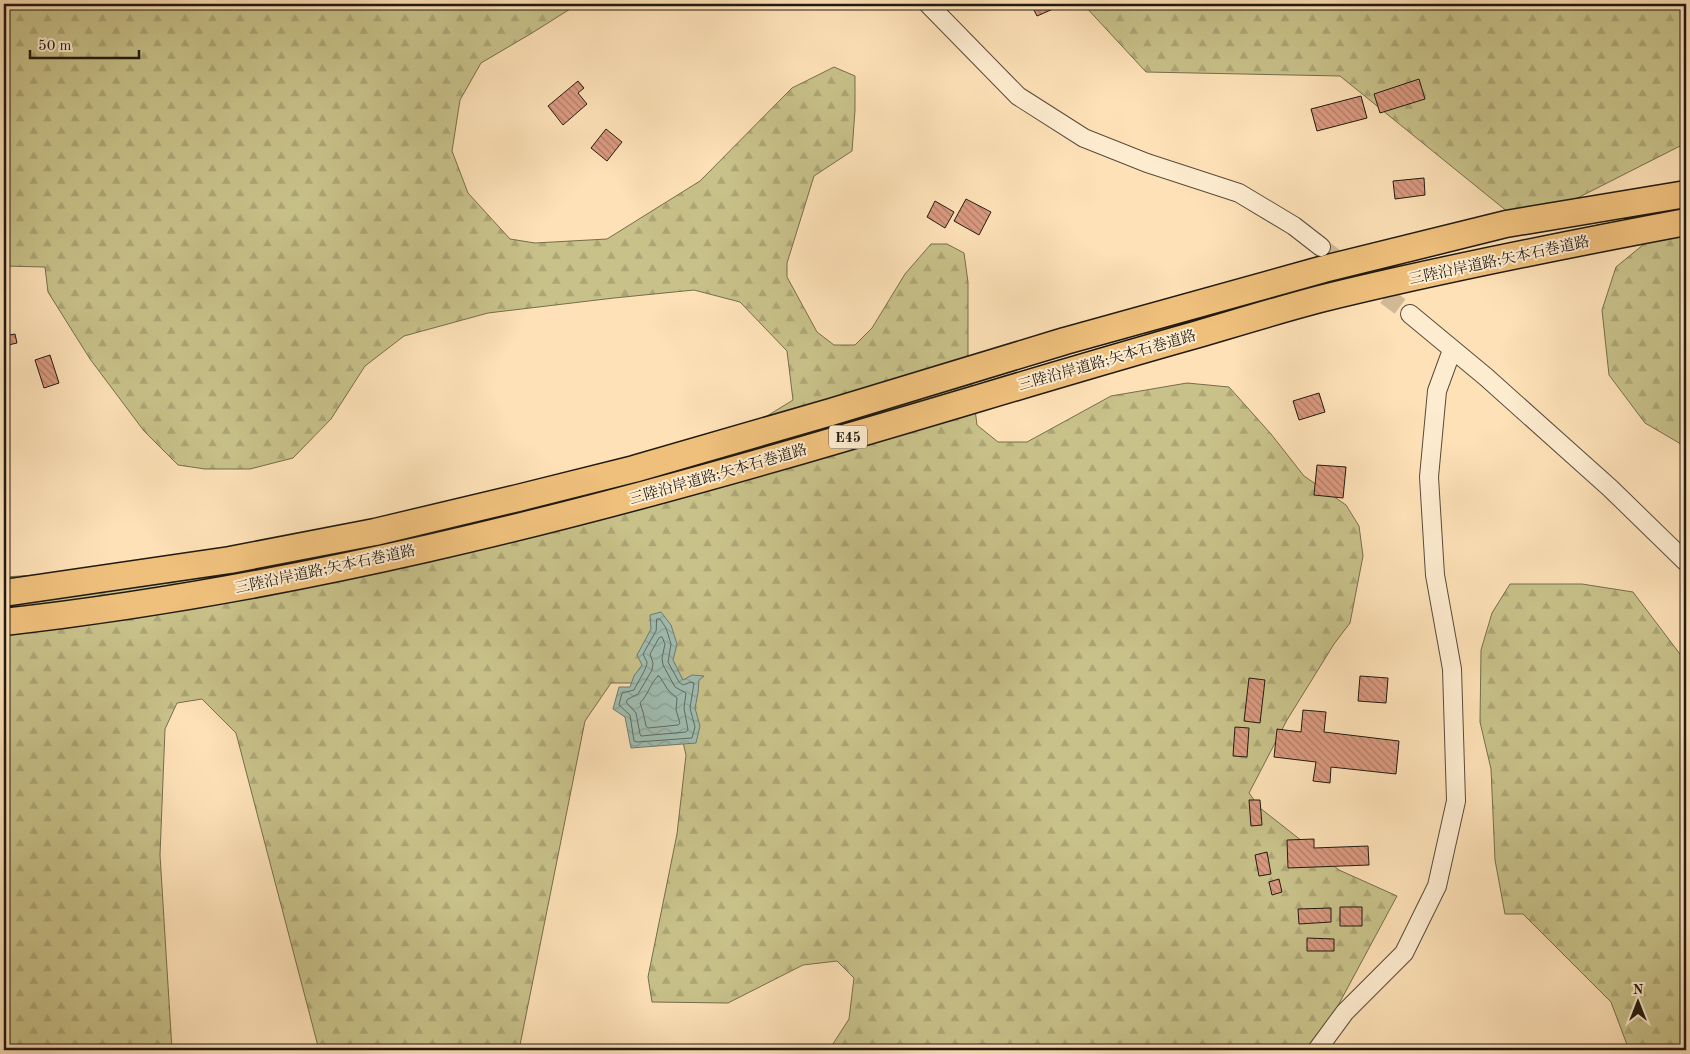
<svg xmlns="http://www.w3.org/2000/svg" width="1690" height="1054" viewBox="0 0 1690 1054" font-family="'Old Standard TT','Noto Serif JP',serif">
<defs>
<pattern id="forest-firs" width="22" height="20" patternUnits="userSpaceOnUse" patternTransform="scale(1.25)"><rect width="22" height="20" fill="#c8c189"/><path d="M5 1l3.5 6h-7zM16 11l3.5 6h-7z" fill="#aca575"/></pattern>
<pattern id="water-waves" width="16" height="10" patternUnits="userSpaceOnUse" patternTransform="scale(1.25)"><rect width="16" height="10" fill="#a0bdb1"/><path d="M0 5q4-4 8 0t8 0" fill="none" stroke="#8aa297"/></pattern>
<pattern id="building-back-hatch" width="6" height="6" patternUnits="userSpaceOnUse" patternTransform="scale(1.25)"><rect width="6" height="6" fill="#da9980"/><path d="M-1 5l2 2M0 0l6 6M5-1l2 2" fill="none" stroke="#b07c67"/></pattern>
</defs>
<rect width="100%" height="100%" fill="#fee1b7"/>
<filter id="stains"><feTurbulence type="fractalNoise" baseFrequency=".004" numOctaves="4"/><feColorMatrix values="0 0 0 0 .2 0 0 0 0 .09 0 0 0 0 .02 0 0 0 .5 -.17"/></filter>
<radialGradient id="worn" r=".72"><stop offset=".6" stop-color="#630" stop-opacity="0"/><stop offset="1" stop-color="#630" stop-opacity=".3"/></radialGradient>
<!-- forest -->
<path fill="url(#forest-firs)" stroke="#746e4c" d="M4 4H578L532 33 481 63 460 100 452 151 468 193 510 239 535 243 607 239 700 181 792 88 834 67 855 76V110L852 151 814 176 787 263V277L817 332 834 345H855L872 328 905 274 931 244H947L964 253 968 282V354L977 425 998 442H1027L1111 396 1187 383 1229 387 1271 434 1304 476 1346 505 1359 526 1363 556 1350 623 1334 644 1287 720 1249 793 1260 808 1339 870 1397 896 1320 1039 1312 1050H829L849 1019 854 978 837 961 803 965 728 1003 652 1002 648 977 677 834 686 755 678 721 636 683H611L585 721 519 1050H319L236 733 202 699 177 703 165 729 160 855 172 1050H4V577L123 570 287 558 430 537 556 504 707 453 793 400 787 351 740 302 694 290 614 298 488 313 404 336 365 366 331 419 293 458 250 469H205L178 465 144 431 90 359 48 292 45 267 4 266Z
M1083 4H1686V143L1524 225 1340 76 1146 72Z
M1686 225V447L1645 423 1609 375 1602 310 1616 267 1660 231Z
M1510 584H1582L1633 592 1686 662V1050H1629L1611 1002 1523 914H1505L1495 860 1491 769 1480 722 1481 650 1492 613Z"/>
<!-- water -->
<path fill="url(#water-waves)" stroke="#6d7c71" d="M661 612 671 625 677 644 673 660 683 680 692 675 704 676 699 680 698 693 695 708 700 726 696 743 631 748 625 717 613 709 619 687H630L634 676 642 665 637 655 651 629 650 615Z"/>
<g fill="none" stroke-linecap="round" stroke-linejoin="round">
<!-- shore -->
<path stroke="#606c60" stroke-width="1" d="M657 619H660L666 628 671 644 668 662 679 682 683 685 691 682 694 683 690 708 695 727 692 738 637 742 634 741 630 715 619 705 622 693 634 690C636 685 648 667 647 662 646 659 644 657 643 654L656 631Z
M662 637 665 644 662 658 663 665 675 687 686 693 684 708 688 730 686 732 641 736 640 734 636 713 626 702 628 699 638 694 652 670 653 663 650 654 659 638Z
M658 676 660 677 668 690 677 698 676 710 680 723 678 725 648 728 646 726 643 712 640 703C648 695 650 684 658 676Z"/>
</g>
<!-- building -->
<path fill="url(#building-back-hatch)" stroke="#211a10" d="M1031 4H1050L1053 9 1037 16Z
M1419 79 1425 99 1380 113 1374 94Z
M578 81 584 88 578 93 587 104 563 125 548 106Z
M1361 96 1367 118 1317 131 1311 109Z
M606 129 622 142 607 161 591 148Z
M1424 178 1425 195 1395 199 1393 181Z
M966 199 991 212 979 235 954 221Z
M935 201 954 212 945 228 927 217Z
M15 334 17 343 4 346V336Z
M50 355 59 383 44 388 35 360Z
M1319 393 1325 412 1299 420 1293 401Z
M1317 465 1346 467 1343 498 1314 495Z
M1360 676 1388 678 1386 703 1358 701Z
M1249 678 1265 680 1260 723 1244 721Z
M1303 710 1326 712 1324 732 1399 741 1396 774 1331 767 1330 783 1313 781 1316 762 1274 757 1277 729 1301 732Z
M1235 727 1249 728 1247 757 1233 756Z
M1249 800H1260L1262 825 1251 826Z
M1314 839V848L1368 846 1369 865 1288 868 1287 840Z
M1267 852 1271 874 1259 876 1255 855Z
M1279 879 1282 892 1272 895 1269 882Z
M1340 907H1362V926H1340Z
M1331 908V922L1299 924 1298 909Z
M1307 938 1334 939V951H1307Z"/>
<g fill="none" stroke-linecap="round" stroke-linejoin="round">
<!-- minor-tunnel -->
<path stroke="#d2b996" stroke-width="18" stroke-dasharray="18 9" stroke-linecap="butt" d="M1321 247 1410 314"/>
<defs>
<path id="minor" d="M928 4 1018 96 1084 138 1147 163 1239 193 1294 226 1321 247
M1410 314 1486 377 1610 488 1686 562
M1317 1050 1345 1012 1404 953 1437 886 1456 801 1452 669 1435 575 1429 477 1437 391 1452 350"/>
<path id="highway" d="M4 593 230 560 375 532 518 498 634 469 831 412 1065 341 1324 269 1506 224 1686 194
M4 622C289 590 569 519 844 438 961 404 1077 368 1195 335 1236 323 1278 310 1320 299 1441 269 1564 245 1686 222"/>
</defs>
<!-- minor casing -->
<use href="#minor" stroke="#584c3a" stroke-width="20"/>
<!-- highway casing -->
<use href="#highway" stroke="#211a10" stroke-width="29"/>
<!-- minor -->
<use href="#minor" stroke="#feecd0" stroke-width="18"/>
<!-- highway -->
<use href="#highway" stroke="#efc07c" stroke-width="26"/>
</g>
<g text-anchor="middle" stroke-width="4" stroke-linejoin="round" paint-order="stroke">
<!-- shield labels -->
<rect fill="#feecd0" stroke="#63594a" stroke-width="1" x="829" y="425.5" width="38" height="23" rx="4"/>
<g font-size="14" font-weight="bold" fill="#211a10">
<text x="848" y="442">E45</text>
</g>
<!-- street labels -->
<g font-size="15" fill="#211a10" stroke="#feecd0">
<text transform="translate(1499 260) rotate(-12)" y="5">三陸沿岸道路;矢本石巻道路</text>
<text transform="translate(1107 360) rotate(-16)" y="5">三陸沿岸道路;矢本石巻道路</text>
<text transform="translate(718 474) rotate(-16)" y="5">三陸沿岸道路;矢本石巻道路</text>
<text transform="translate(325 569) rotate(-12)" y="5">三陸沿岸道路;矢本石巻道路</text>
</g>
</g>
<!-- margin -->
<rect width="1690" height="1054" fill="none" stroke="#fee1b7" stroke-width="20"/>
<rect x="5" y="5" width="1680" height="1044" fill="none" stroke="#211a10" stroke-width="2.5"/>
<rect x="10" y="10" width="1670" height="1034" fill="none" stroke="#211a10"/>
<!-- north arrow -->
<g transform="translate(1638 1002)" stroke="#feecd0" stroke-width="4" paint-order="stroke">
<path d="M0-4L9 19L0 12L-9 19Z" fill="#211a10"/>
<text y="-8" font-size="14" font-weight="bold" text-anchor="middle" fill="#211a10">N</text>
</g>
<!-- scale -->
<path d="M30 50v8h109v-8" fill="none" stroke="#211a10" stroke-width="2.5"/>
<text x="38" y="50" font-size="15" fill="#211a10" stroke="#feecd0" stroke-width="4" paint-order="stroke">50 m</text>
<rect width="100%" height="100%" filter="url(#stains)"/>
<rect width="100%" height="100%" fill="url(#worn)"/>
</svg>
